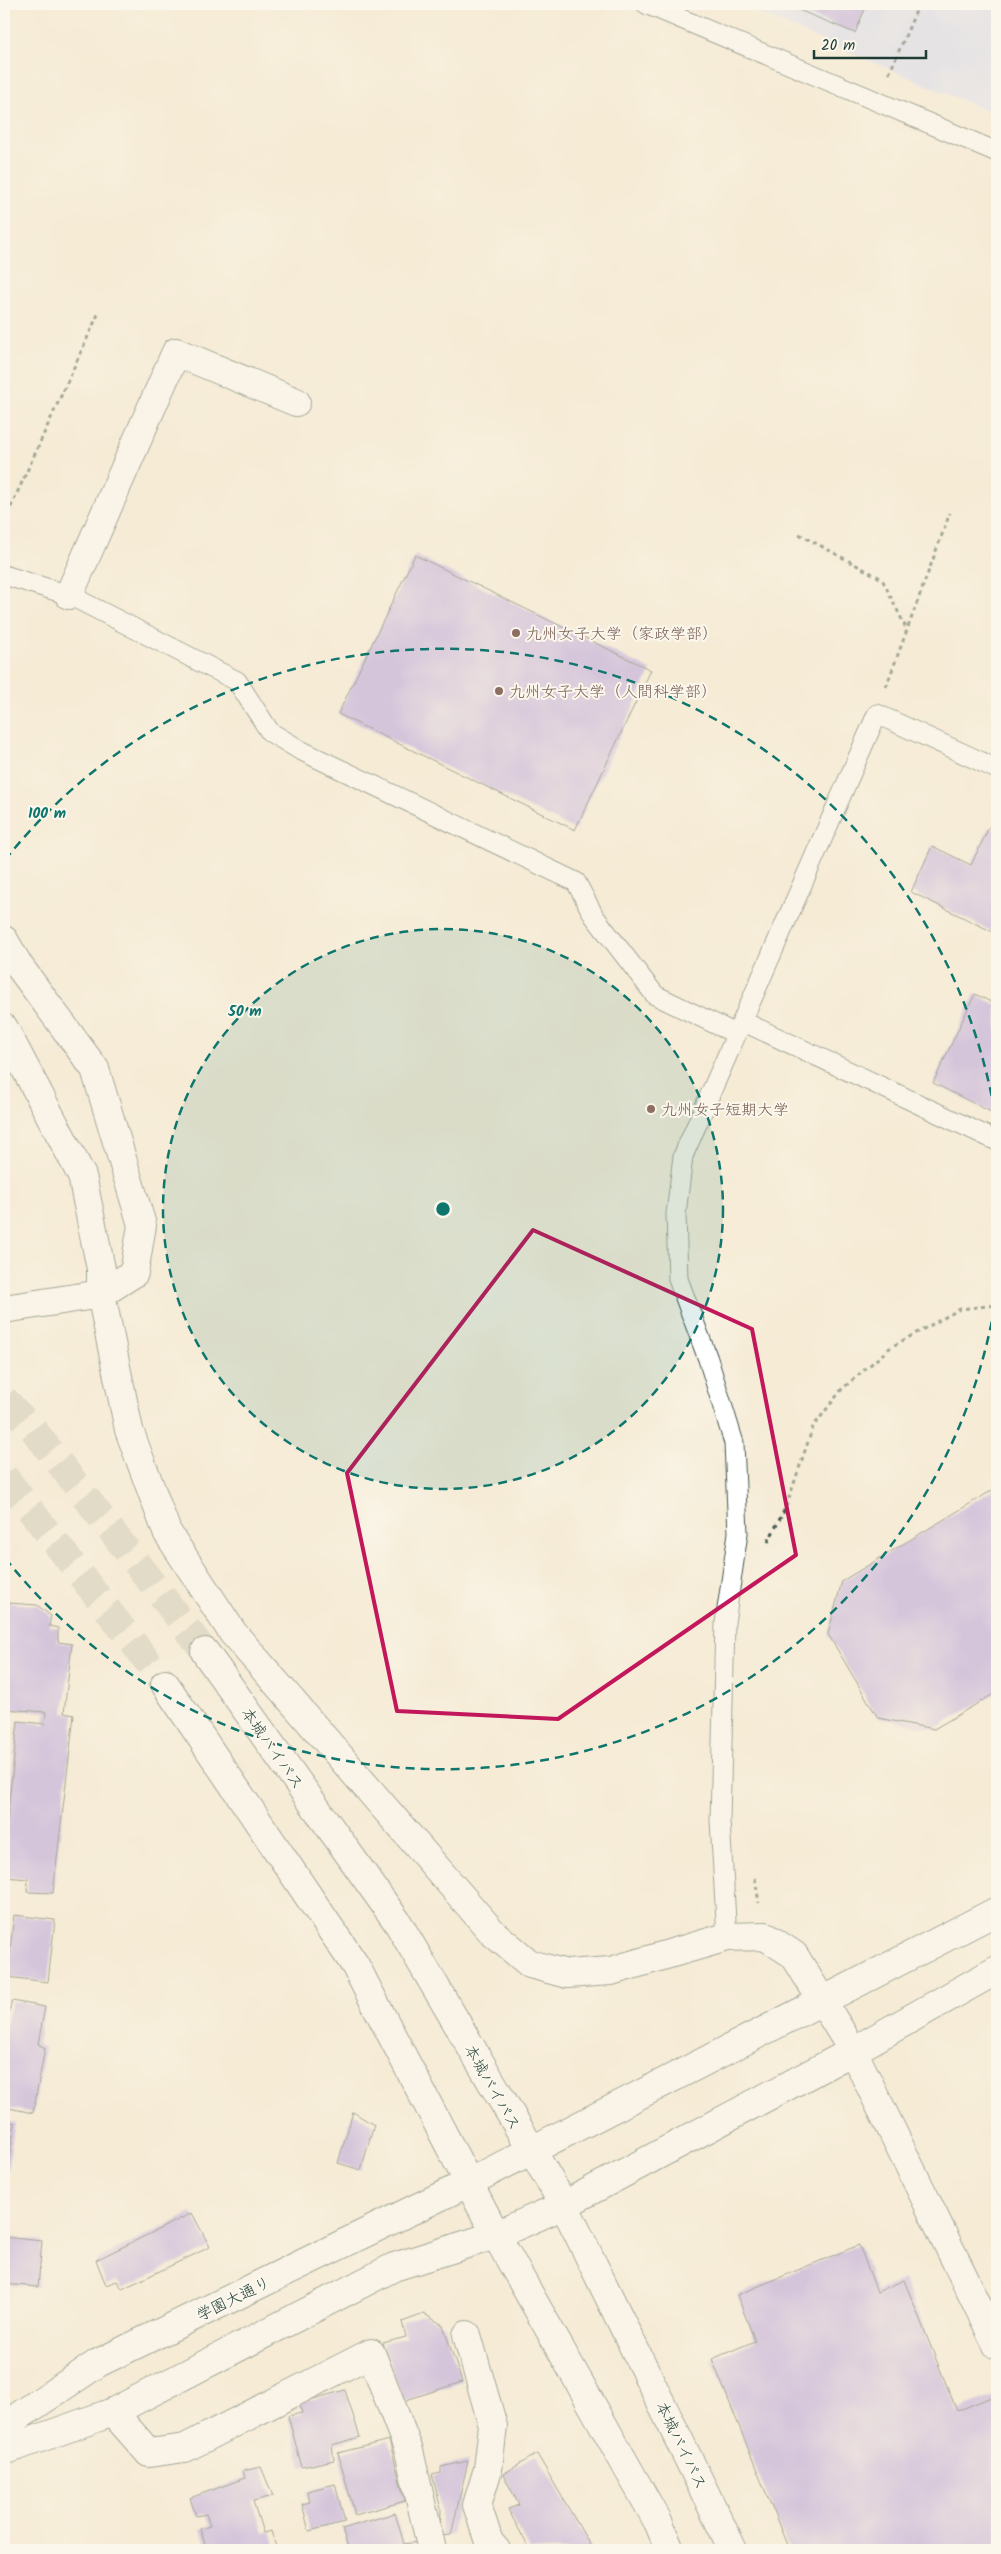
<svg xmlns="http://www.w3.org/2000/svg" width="1001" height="2554" viewBox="0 0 1001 2554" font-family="Kalam,'Klee One',sans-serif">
<rect width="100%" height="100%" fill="#fbf7ec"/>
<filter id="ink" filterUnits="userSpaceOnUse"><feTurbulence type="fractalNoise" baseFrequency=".02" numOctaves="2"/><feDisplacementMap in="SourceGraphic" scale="10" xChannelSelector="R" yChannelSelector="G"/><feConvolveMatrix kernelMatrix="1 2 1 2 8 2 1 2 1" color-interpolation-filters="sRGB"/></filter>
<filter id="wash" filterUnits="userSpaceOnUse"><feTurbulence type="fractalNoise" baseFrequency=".0096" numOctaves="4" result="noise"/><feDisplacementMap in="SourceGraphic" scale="20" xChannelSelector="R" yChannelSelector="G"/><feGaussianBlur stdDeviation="1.12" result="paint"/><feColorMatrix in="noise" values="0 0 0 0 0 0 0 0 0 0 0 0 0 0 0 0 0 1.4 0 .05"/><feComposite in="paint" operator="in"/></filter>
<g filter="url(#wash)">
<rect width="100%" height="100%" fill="#f5ebd6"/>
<!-- built -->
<path fill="#d2d9f9" d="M736 4H997V115Z"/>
<g id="blocks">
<!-- building -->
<path fill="#ad98e3" d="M784 4H867L855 33Z
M415 555 651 670 575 830 338 714Z
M989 827 997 831V934L911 892 932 846 971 865Z
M975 994 997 1005V1115L933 1083Z
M996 1488 997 1692 934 1729 878 1718 828 1634 842 1581Z
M8 1603 37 1605 51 1616 49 1626 58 1628V1642L72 1644 64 1713 74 1715 53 1893 27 1892 28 1879 4 1877V1847L18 1721 45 1724 46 1712 4 1709V1638Z
M14 1915 55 1920 48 1982 7 1977Z
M12 2001 45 2007 38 2044 45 2048 33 2113 4 2107V2032Z
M353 2112 374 2125 361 2170 338 2163Z
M4 2121 15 2123 5 2181H4Z
M192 2213 210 2247 122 2289 117 2281 106 2285 96 2260Z
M4 2237 42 2241 38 2287 4 2284Z
M859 2245 877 2292 904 2280 957 2411 996 2395 997 2550H789L712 2359 755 2341 737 2295Z
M424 2314 443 2325 462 2382 403 2401 383 2343 406 2337 402 2322Z
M345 2390 360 2437 332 2445 334 2460 302 2467 288 2416 302 2413 299 2403Z
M389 2440 405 2501 355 2515 338 2453Z
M537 2454 593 2550H530L508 2509 519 2505 503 2474Z
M468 2461 451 2535 440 2536 441 2509 432 2475 441 2473V2467Z
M261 2467 273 2496 253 2501 263 2533 271 2531 277 2550H207L200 2529 210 2526 206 2514 196 2516 190 2498 245 2478 243 2471Z
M335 2484 345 2522 309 2531 302 2504 310 2502 307 2491Z
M395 2513 404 2544 416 2542 419 2550H349L342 2529Z"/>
</g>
</g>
<g filter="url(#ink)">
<use href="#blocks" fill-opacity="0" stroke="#3f574c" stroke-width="1"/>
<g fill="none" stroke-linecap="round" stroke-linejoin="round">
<!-- trunk-tunnel -->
<path stroke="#cac8b6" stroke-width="28" stroke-dasharray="28 14" stroke-linecap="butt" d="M4 1399 33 1429 205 1652
M4 1476 165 1684"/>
<defs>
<path id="service" d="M646 4 997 152
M4 575 69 595 237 681 270 732 300 750 576 882 594 916 655 995 736 1034
M742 1021 997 1141
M727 1937 720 1821 725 1623 738 1533 734 1443 708 1359 678 1279 676 1214 683 1156 877 714 997 769"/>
<path id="minor" d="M69 595 176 352 296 402
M4 940 19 966 95 1069 142 1225 134 1273 101 1294V1269L82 1176 4 1028
M4 1309 101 1294 129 1430 167 1532 233 1633 493 1933 530 1964 567 1974 611 1971 727 1937 765 1936 794 1955 853 2051 997 2345
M467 2335 493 2426 488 2469 477 2505 489 2542 496 2550
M113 2412 149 2453 185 2448 371 2353 409 2451 432 2550"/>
<path id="tertiary" d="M4 2426 98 2363 470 2182 997 1911
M4 2451 113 2412 394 2267 496 2235 564 2205 853 2051 997 1970"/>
<path id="trunk" d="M205 1652 398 1923 564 2205 733 2550
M165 1684 355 1965 496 2235 658 2522 670 2550"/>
</defs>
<!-- service casing -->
<use href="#service" stroke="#3f574c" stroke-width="21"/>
<!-- minor casing -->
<use href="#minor" stroke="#3f574c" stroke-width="30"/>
<!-- tertiary casing -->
<use href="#tertiary" stroke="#3f574c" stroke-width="30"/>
<!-- trunk casing -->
<use href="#trunk" stroke="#3f574c" stroke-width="30"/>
<!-- path -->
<path stroke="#3f574c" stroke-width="3" stroke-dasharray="4 4" stroke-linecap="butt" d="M889 74 919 4
M4 522 99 312
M799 534 882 579 906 628
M886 687 950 513
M768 1542 786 1507 813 1427 842 1389 891 1347 960 1309 997 1305
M755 1878 759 1903"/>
<!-- service -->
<use href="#service" stroke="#fff" stroke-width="19"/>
<!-- minor -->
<use href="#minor" stroke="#fff" stroke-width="28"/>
<!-- tertiary -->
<use href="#tertiary" stroke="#fff" stroke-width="28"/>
<!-- trunk -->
<use href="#trunk" stroke="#fff" stroke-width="28"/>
</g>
</g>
<!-- marked area -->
<path d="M0 0H1001V2554H0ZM533 1230 752 1329 796 1555 558 1719 397 1711 347 1473Z" fill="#f5ebd6" fill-opacity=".55" fill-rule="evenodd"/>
<path fill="none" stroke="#c2185b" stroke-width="4" stroke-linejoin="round" d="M533 1230 752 1329 796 1555 558 1719 397 1711 347 1473Z"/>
<!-- distance rings -->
<circle cx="443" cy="1209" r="280" fill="#0f766e" fill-opacity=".12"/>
<g fill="none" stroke="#0f766e" stroke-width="2.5" stroke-dasharray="9 6">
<circle cx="443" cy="1209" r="280"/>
<path d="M997 1292A560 560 0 0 1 5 1558M5 860A560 560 0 0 1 997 1126"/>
</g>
<!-- markers -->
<g fill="#8d6e63" stroke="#fbf7ec" stroke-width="2">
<circle cx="516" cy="633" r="5"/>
<circle cx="499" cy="691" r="5"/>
<circle cx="651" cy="1109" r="5"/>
</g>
<g text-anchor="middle" stroke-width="4" stroke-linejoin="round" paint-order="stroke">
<!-- education labels -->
<g font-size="16" fill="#785e54" stroke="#fbf7ec" text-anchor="start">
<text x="526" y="639">九州女子大学（家政学部）</text>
<text x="509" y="697">九州女子大学（人間科学部）</text>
<text x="661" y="1115">九州女子短期大学</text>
</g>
<!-- street labels -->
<g font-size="16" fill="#1f3d34" stroke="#fbf7ec">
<text transform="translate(273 1748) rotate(55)" y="6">本城バイパス</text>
<text transform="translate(493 2087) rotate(60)" y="6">本城バイパス</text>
<text transform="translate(233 2298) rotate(-26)" y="6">学園大通り</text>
<text transform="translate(682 2445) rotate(64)" y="6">本城バイパス</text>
</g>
</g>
<circle cx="443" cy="1209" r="8" fill="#0f766e" stroke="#fbf7ec" stroke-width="2.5"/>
<g font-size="15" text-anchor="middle" font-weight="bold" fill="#0f766e" stroke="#fbf7ec" stroke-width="4" stroke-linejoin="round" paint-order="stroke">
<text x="47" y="818">100 m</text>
<text x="245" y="1016">50 m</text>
</g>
<!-- margin -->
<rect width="1001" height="2554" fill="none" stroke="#fbf7ec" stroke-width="20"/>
<!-- scale -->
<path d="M814 50v8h112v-8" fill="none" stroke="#1f3d34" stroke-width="2.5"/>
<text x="821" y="50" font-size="15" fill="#1f3d34" stroke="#fbf7ec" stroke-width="4" paint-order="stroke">20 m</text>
</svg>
